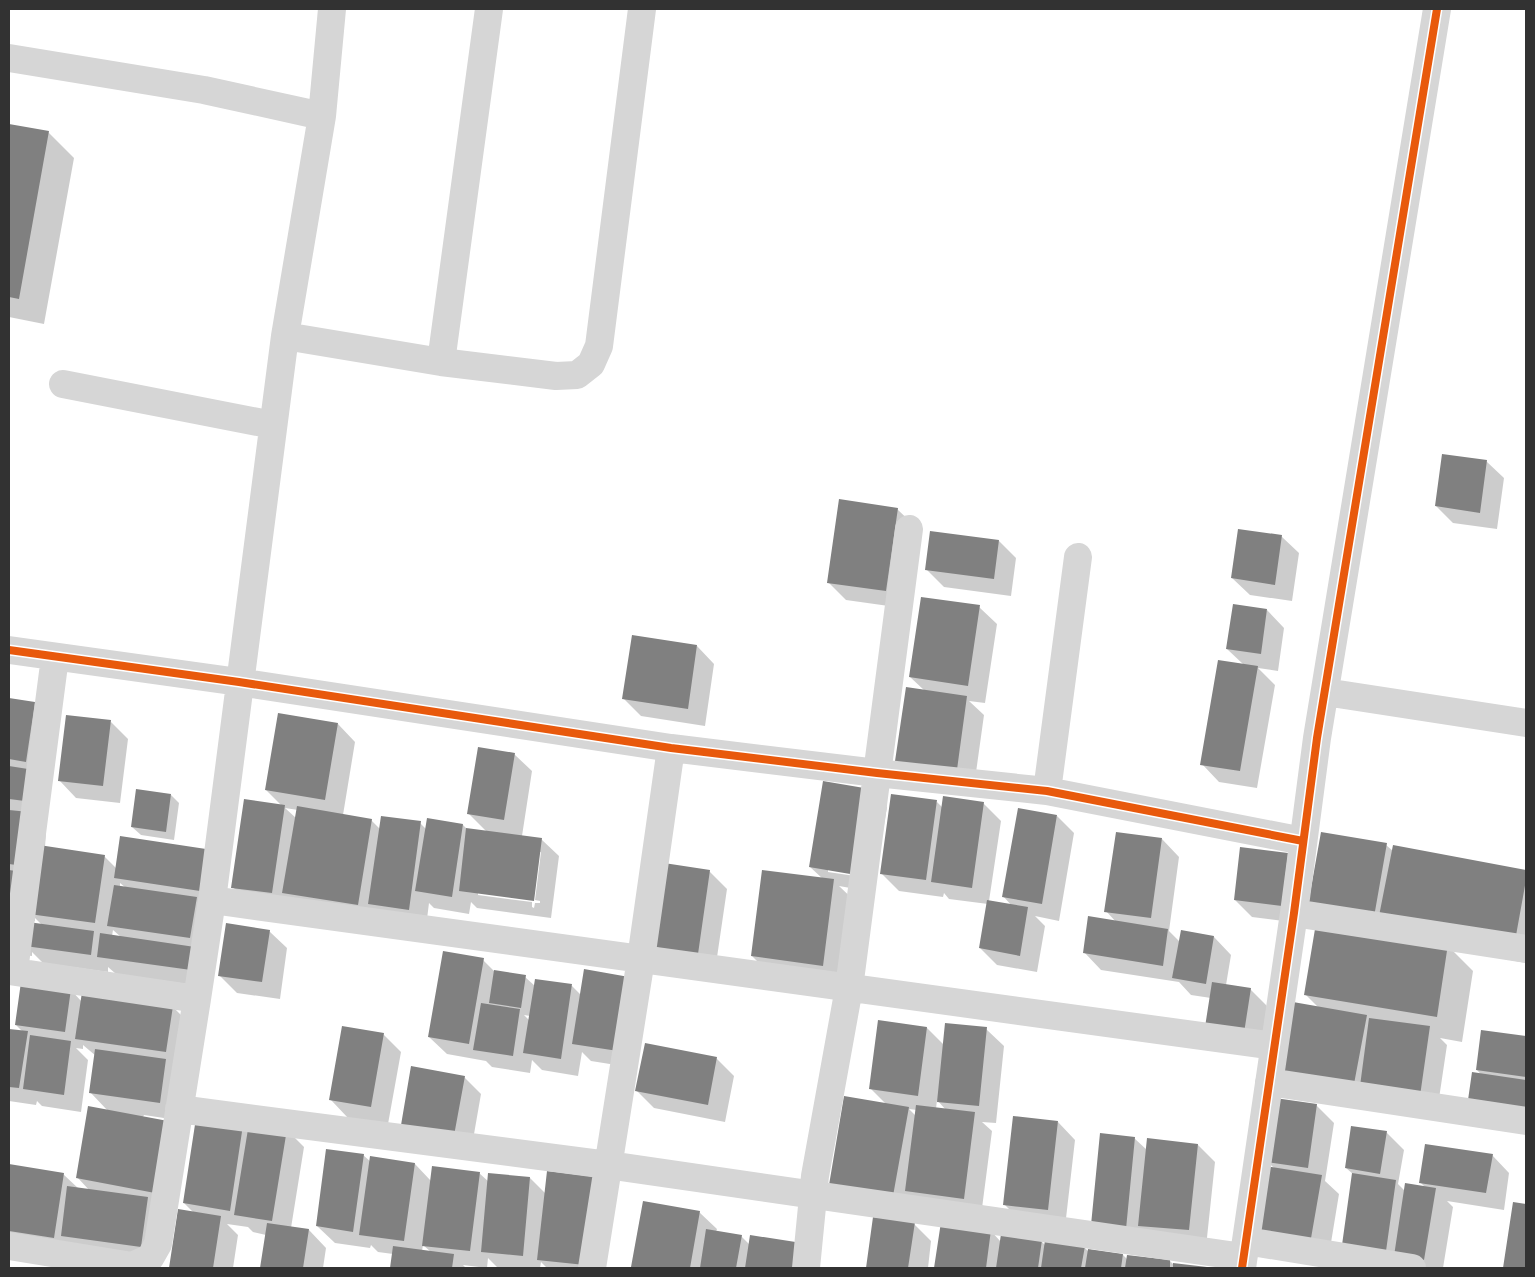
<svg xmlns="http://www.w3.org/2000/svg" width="1535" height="1277" viewBox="0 0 1535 1277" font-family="'IBM Plex Sans',sans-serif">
<rect width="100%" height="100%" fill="#fff"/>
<!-- shadow -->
<path fill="#0003" fill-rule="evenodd" d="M9 125 48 132 74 158 44 324 9 317Z
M1486 461 1504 478 1497 529 1453 523 1436 506Z
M897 509 915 526 903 608 846 600 828 582Z
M1281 536 1299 553 1292 601 1250 595 1232 578Z
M999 541 1016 558 1011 596 944 587 926 569Z
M979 607 997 624 985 703 969 701 984 715 973 794 895 768 925 691 910 677Z
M1267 610 1284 628 1278 671 1258 668 1275 685 1257 788 1219 782 1202 764 1244 665 1227 649Z
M697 646 714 664 705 726 641 716 624 699Z
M9 699 35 703 52 720 32 816 46 831 45 847 104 856 116 868 205 850 208 987 116 974 108 967V972L43 963 32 952V956L9 953ZM120 883 126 888 120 887ZM35 918 43 926 35 925 31 921H35ZM113 930 121 937 112 936Z
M111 722 128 739 120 803 76 798 59 780Z
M338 724 355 742 343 815 371 820 380 829 420 823 426 829 463 825 468 830 487 832 469 814 514 754 532 771 522 836 541 839 559 856 551 918 477 908 471 902 469 914 434 908 429 903 426 927 250 905 233 887 282 806 266 790ZM285 808 298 810 296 818ZM539 852H541L535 900 540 901V903H535L534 908 532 907V902L478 895V893Z
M870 790 887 807 873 892 839 886 860 906 849 991 778 982 752 956 823 879 810 867ZM828 869 862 875V877L828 872Z
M171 795 179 803 174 840 141 835 132 827Z
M937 802 943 808 983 803 1001 821 989 901 1012 906 1003 896 1057 816 1074 833 1059 921 1035 916 1045 926 1037 972 997 965 980 948 988 904 949 899 944 893 943 897 899 891 881 873Z
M1162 839 1179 857 1169 931 1180 942 1182 931 1214 937 1231 955 1226 985 1250 989 1268 1007 1261 1050 1211 998 1191 995 1179 982 1101 970 1084 952 1116 922 1106 911Z
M1386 845 1393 851 1394 846 1526 872V963L1451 949 1473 971 1462 1042 1440 1038 1447 1045 1437 1112 1299 1088 1319 1008 1305 994 1327 922Z
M1288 854 1299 923 1252 917 1235 900Z
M709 871 727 889 715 971 671 964Z
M269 931 287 948 280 999 237 993 220 976Z
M483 960 495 972 525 977 535 986 536 980 572 986 581 995 635 1068 591 1061 582 1052 578 1076 542 1070 532 1060 530 1073 492 1067 486 1061 447 1054 429 1037ZM524 1015 530 1016V1021Z
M71 990 82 1002 173 1007 190 1024 177 1120 144 1115 143 1117 167 1122 158 1264 9 1252V1165L63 1174 79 1189 90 1191 77 1177 108 1111 90 1092 96 1056 83 1045V1049L76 1048 88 1060 81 1112 42 1106 37 1101 36 1105 9 1101V1030L23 1032 16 1025Z
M879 1021 927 1028 944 1045 986 1029 1004 1046 996 1123 982 1122 992 1131 981 1216 847 1202 886 1104 870 1088ZM937 1100 946 1110 936 1109ZM909 1109 917 1110 916 1116Z
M1482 1031 1526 1037V1124L1477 1070Z
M383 1034 401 1052 388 1124 348 1118 331 1100Z
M716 1058 734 1076 725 1122 654 1108 636 1090Z
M464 1077 481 1094 470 1157 418 1148Z
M1316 1105 1334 1123 1325 1181 1339 1194 1328 1261 1274 1252 1275 1169 1267 1161Z
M197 1119 287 1130 304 1147 291 1228 309 1230 326 1248 323 1268H262L266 1235 253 1232 248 1227 227 1224 238 1235 233 1268H170L179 1211 194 1213 184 1203Z
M1058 1122 1075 1140 1065 1227 1022 1222 1005 1205Z
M1386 1132 1404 1150 1398 1184 1405 1191 1426 1188 1420 1182 1492 1155 1509 1173 1504 1210 1447 1201 1453 1207 1443 1268H1408L1360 1262 1353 1174 1346 1168Z
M1134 1138 1147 1150 1198 1145 1215 1162 1206 1247 1109 1242Z
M363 1155 371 1162 415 1164 431 1181 479 1173 489 1182 530 1178 546 1194 604 1268H547L541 1262 540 1268H498L488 1258 487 1268 463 1265 466 1268H391L393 1254 378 1252 371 1245 370 1248 335 1243 317 1226ZM423 1245 431 1252 422 1251Z
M1514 1203 1526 1205V1268H1504Z
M699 1212 717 1229 716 1232 741 1236 750 1245 818 1268H634L633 1267Z
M874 1219 914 1224 931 1241 928 1268H868Z
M942 1224 991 1231 1001 1242H1042L1046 1246 1084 1247 1089 1252 1123 1255 1128 1260 1170 1261 1175 1266V1264L1207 1268H935Z"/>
<!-- building -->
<path fill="#808080" d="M9 124 49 131 19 299 9 297Z
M1442 454 1487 460 1480 513 1435 506Z
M839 499 898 508 886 591 827 583Z
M1238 529 1282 535 1275 585 1231 578Z
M930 531 999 540 994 579 925 570Z
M921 597 980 605 968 686 909 677Z
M1233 604 1267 609 1261 654 1226 649Z
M632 635 697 645 688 709 622 699Z
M1218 660 1258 666 1240 771 1200 765Z
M906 687 967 696 956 777 894 768Z
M9 698 35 702 26 762 9 759Z
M278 713 338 723 325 800 265 790Z
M66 715 111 720 103 786 58 781Z
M478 747 515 753 504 820 467 814Z
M9 766 28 769 25 801 9 799Z
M823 781 870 789 856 875 809 867Z
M136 789 171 794 166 832 131 827Z
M891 794 937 800 926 880 880 874Z
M943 796 984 802 972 888 931 882Z
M244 799 285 805 272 893 231 888Z
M297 806 372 819 358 905 282 893Z
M1018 808 1057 815 1042 904 1002 897Z
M9 810 29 812 23 866 9 864Z
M381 816 421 821 409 910 368 904Z
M427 818 463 824 452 897 415 891Z
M466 828 542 838 534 901 459 891Z
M1116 832 1162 838 1151 918 1104 912Z
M1321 832 1387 843 1374 917 1308 905Z
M120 836 206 849 200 891 114 878Z
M39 845 105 855 95 923 29 914Z
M1393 845 1526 870V880L1515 941 1379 916Z
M1240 847 1288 853 1282 906 1234 900Z
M664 863 710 870 698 954 653 947Z
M9 870 22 872 17 905 9 903Z
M762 870 834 879 823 966 751 956Z
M114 885 197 897 190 938 107 926Z
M987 900 1028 907 1020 956 979 948Z
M1088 916 1168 929 1163 966 1083 953Z
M28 922 94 931 91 955 25 946Z
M226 923 270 930 262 982 218 976Z
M1316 923 1448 944 1437 1017 1304 995Z
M1181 930 1214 936 1206 984 1172 978Z
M100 933 195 947 191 970 97 957Z
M443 951 484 958 469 1044 428 1037Z
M584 969 629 977 618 1051 572 1044Z
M494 970 526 975 521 1008 489 1003Z
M535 979 572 984 561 1059 523 1053Z
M21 982 71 989 65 1032 15 1025Z
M1212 982 1251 988 1244 1033 1205 1027Z
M82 992 173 1006 166 1052 75 1039Z
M1293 1002 1367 1015 1354 1084 1280 1071Z
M481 1003 520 1009 513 1056 473 1050Z
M1369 1018 1430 1026 1420 1096 1360 1086Z
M878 1020 927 1027 918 1096 869 1089Z
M945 1023 987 1027 979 1106 937 1102Z
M342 1026 384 1033 371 1107 329 1100Z
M9 1029 28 1031 19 1088 9 1087Z
M1481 1030 1526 1036V1077L1476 1070Z
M30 1035 71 1041 64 1095 23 1089Z
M645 1043 717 1057 708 1105 635 1091Z
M95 1049 166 1059 160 1103 89 1093Z
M411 1066 465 1076 453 1141 400 1131Z
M1472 1072 1526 1080V1110L1468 1100Z
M844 1096 909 1107 893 1196 829 1185Z
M1275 1098 1317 1104 1308 1168 1266 1162Z
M916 1105 975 1112 964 1199 905 1191Z
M88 1106 168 1121 155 1193 76 1178Z
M1013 1116 1058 1121 1048 1210 1003 1205Z
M196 1118 243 1125 230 1211 183 1203Z
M249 1123 287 1129 272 1221 234 1215Z
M1351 1126 1387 1131 1380 1174 1345 1168Z
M1100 1133 1135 1137 1126 1229 1091 1225Z
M1147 1138 1198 1144 1189 1230 1138 1226Z
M1425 1144 1493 1154 1486 1193 1419 1183Z
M326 1149 364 1154 353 1232 316 1226Z
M370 1156 415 1163 404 1241 359 1235Z
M9 1164 64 1173 54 1238 9 1231Z
M432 1166 480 1172 470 1251 422 1246Z
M1266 1166 1322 1175 1310 1244 1255 1235Z
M547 1171 596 1177 585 1265 537 1260Z
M488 1173 530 1177 523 1256 481 1252Z
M1352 1173 1396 1180 1386 1251 1342 1245Z
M1405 1183 1436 1188 1424 1260 1394 1256Z
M67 1186 148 1197 141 1247 61 1236Z
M643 1201 700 1211 690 1268 631 1267Z
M1513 1202 1526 1204V1268H1503Z
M178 1209 221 1216 213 1268H169Z
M873 1217 915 1222 908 1268H866Z
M941 1222 991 1230 986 1268H934Z
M267 1223 309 1229 303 1268H260Z
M706 1229 742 1235 736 1268H700Z
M1001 1234 1042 1240 1038 1268H996Z
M750 1235 802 1243 799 1268H745Z
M1045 1240 1085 1246 1081 1268H1041Z
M393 1246 454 1254 452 1268H390Z
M1088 1249 1123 1254 1121 1268H1085Z
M1127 1255 1170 1260V1268H1125Z
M1173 1263 1207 1267V1268H1173Z"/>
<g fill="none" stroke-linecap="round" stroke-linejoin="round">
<!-- street -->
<path stroke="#d6d6d6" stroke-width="28" d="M9 58 204 90 322 116
M285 336 441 362 556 376 577 375 591 364 599 346 642 9
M441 362 489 9
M63 384 273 425
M9 650 239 682 671 748 877 773 1047 791 1303 841
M1325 692 1526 723
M1047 791 1078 557
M212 900 1274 1046
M1294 913 1526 949
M9 971 197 999 212 900 285 336 322 116 332 9
M14 971 55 657
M1269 1082 1526 1121
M179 1109 608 1165 1243 1257
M1246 1241 1412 1268
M9 1246 132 1266 150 1258 158 1244 197 999
M592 1268 641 959 671 748
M806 1268 815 1176 849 988 909 529
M1242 1268 1294 913 1317 738 1437 9"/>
<defs>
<path id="cycleway" d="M9 650 239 682 671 748 877 773 1047 791 1303 841
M1242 1268 1294 913 1317 738 1437 9"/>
</defs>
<!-- cycleway casing -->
<use href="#cycleway" stroke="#fff" stroke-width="11"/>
<!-- cycleway -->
<use href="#cycleway" stroke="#e8590c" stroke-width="8"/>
</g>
<!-- border -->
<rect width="1535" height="1277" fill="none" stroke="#323232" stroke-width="20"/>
</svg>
